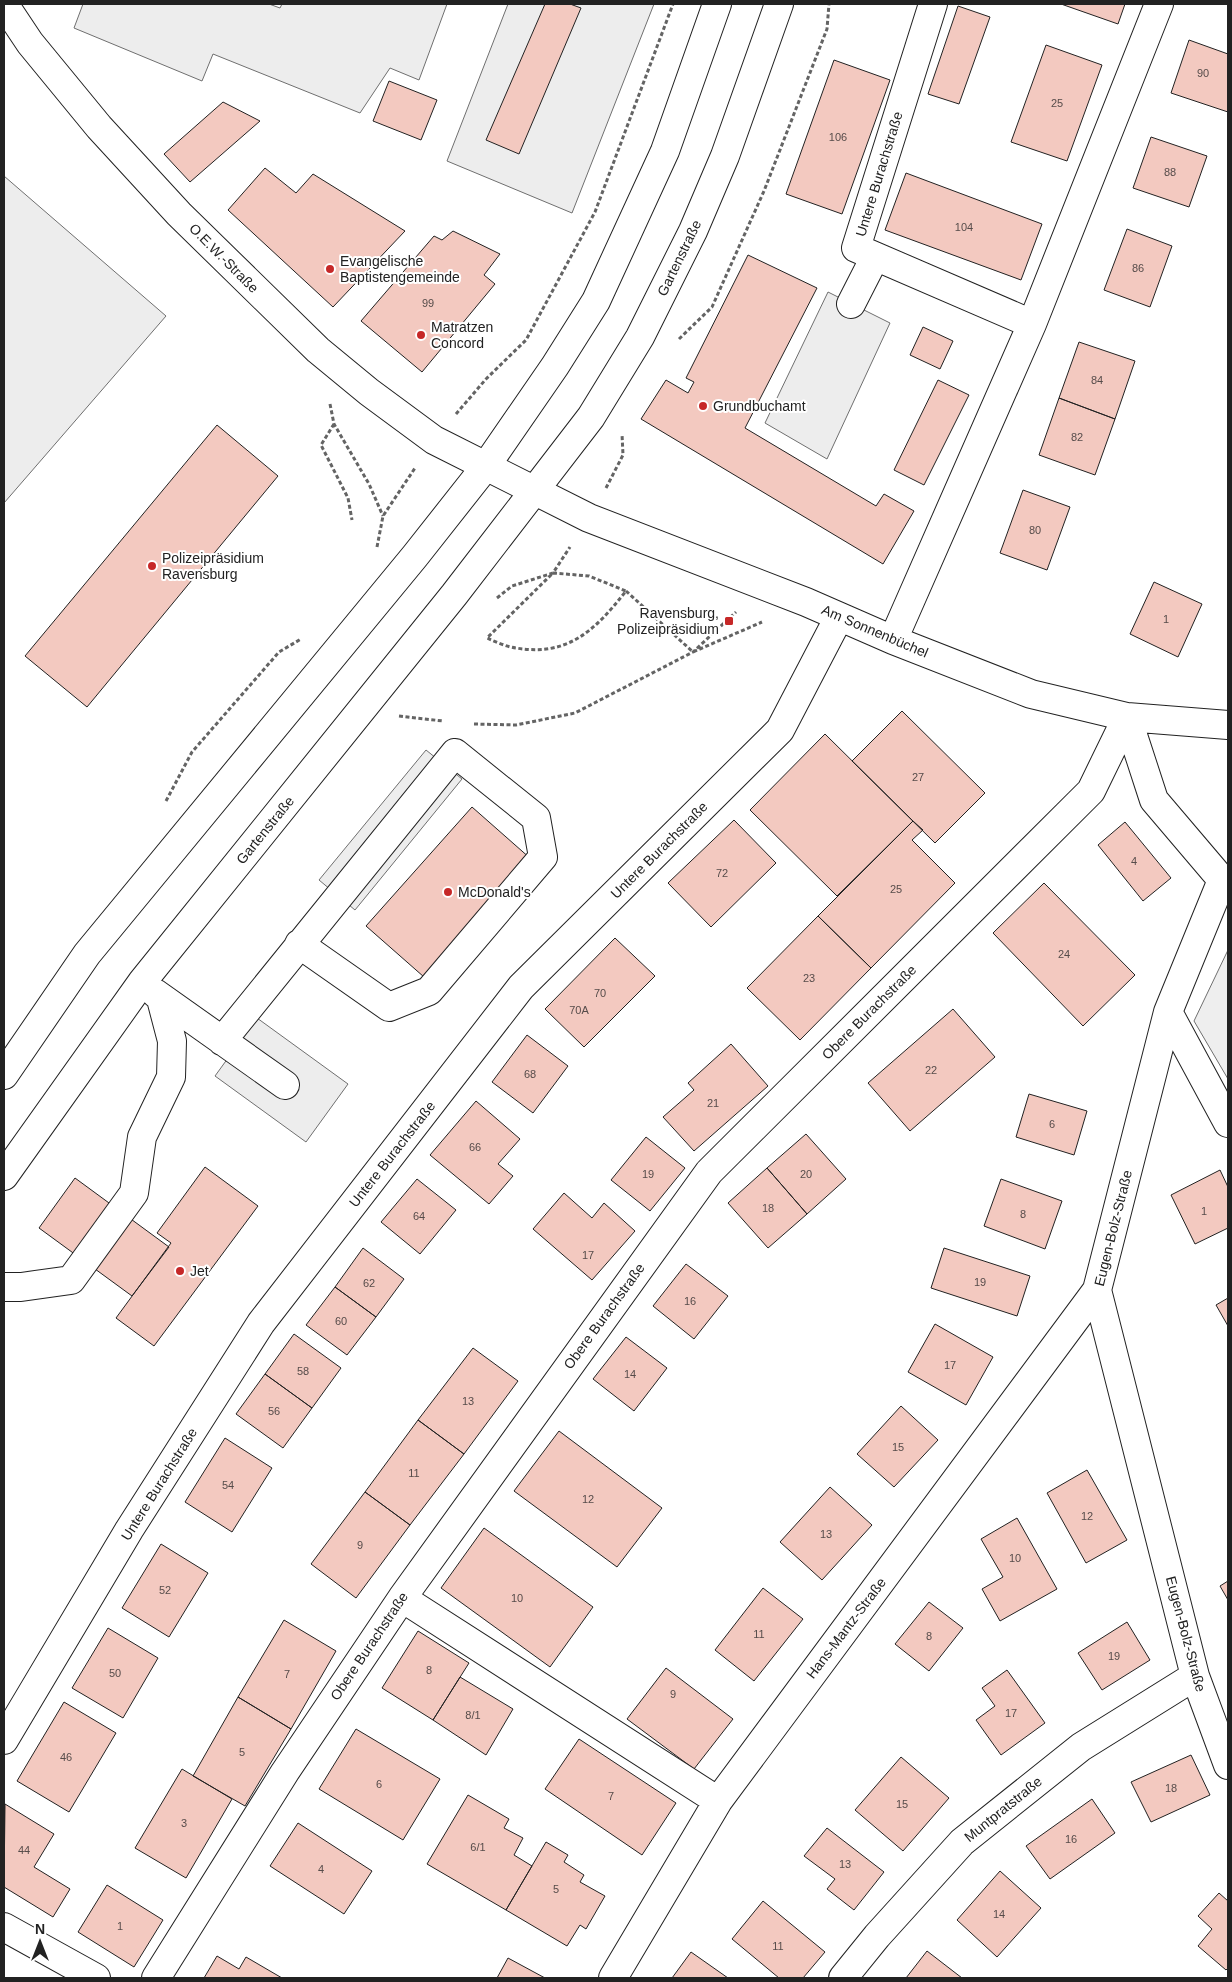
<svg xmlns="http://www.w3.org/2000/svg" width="1232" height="1982" viewBox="0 0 1232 1982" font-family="Helvetica,sans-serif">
<rect width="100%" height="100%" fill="#fff"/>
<!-- green -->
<path fill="#eee" stroke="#6f6f6f" d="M1228 950V1079L1194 1021Z"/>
<!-- parking -->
<path fill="#ededed" stroke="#6f6f6f" d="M83 4H269L280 8 282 4H447L419 80 390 68 360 113 213 54 202 81 74 28Z
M508 4H654L572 213 447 161Z
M4 176 166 316 4 503Z
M828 292 890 323 827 459 765 423Z
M426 750 462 779 355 910 319 880Z
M257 1018 348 1084 306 1142 215 1076Z"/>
<!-- building -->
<path fill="#f3c9c0" stroke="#222" d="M545 4H570L581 8 519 154 486 140Z
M1061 4H1125L1118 24Z
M958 6 990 17 959 104 928 94Z
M1189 40 1228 54V112L1171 93Z
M1046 45 1102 65 1067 161 1011 142Z
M834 60 890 80 842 214 786 194Z
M389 81 437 100 421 140 373 121Z
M223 102 260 121 190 182 164 154Z
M1151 137 1207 156 1189 207 1133 188Z
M265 168 296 193 313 174 405 231 333 307 228 210Z
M906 173 1042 224 1021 280 885 230Z
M1127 229 1172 246 1150 307 1104 290Z
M453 231 500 254 484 275 495 284 422 372 361 321 434 236 442 240Z
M748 255 817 288 745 428 876 506 884 494 914 511 883 564 641 419 666 380 688 393 694 382 686 378Z
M923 327 953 341 940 369 910 355Z
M1079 342 1135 361 1115 419 1059 398Z
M938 380 969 395 924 485 894 470Z
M1059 398 1115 419 1095 475 1039 455Z
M217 425 278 476 87 707 25 656Z
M1023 490 1070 507 1047 570 1000 553Z
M1154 582 1202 604 1178 657 1130 634Z
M902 711 985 793 935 843 852 761Z
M825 734 913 821 837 896 750 810Z
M472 807 531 859 424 977 366 926Z
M734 820 776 863 711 927 668 883Z
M913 821 923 830 912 840 955 883 871 968 818 916Z
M1125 822 1171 878 1143 901 1098 845Z
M1044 883 1135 975 1083 1026 993 933Z
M818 916 871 968 800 1040 747 988Z
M615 938 655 976 584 1047 545 1009Z
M953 1009 995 1057 910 1131 868 1083Z
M527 1035 568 1066 533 1113 492 1082Z
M731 1044 768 1086 694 1151 663 1117 694 1090 688 1083Z
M1029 1094 1087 1111 1074 1155 1016 1137Z
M476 1101 520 1139 498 1164 513 1176 489 1204 430 1155Z
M806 1134 846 1179 807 1214 767 1168Z
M646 1137 685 1168 650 1211 611 1180Z
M205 1167 258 1206 154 1346 116 1318 171 1243 157 1233Z
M767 1168 807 1214 768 1248 728 1203Z
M1220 1170 1228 1187V1228L1195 1244 1171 1195Z
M75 1178 169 1247 132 1296 39 1228Z
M417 1179 456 1210 420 1254 381 1222Z
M1001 1179 1062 1201 1045 1249 984 1226Z
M564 1193 592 1218 604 1203 635 1231 592 1280 533 1229Z
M363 1248 404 1279 376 1317 335 1287Z
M944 1248 1030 1276 1017 1316 931 1288Z
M686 1264 728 1296 694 1339 653 1306Z
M335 1287 376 1317 347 1355 306 1325Z
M1228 1298V1326L1216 1305Z
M935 1324 993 1357 966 1405 908 1372Z
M294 1334 341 1368 312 1408 265 1374Z
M626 1337 667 1368 634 1411 593 1379Z
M473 1348 518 1381 464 1454 418 1420Z
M265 1374 312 1408 283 1448 236 1414Z
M901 1406 938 1440 894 1487 857 1454Z
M418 1420 464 1454 410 1525 365 1492Z
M559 1431 662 1508 617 1567 514 1491Z
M225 1438 272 1468 232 1532 185 1502Z
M1087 1470 1127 1540 1086 1563 1047 1493Z
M830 1487 872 1525 822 1580 780 1542Z
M365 1492 410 1525 356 1598 311 1564Z
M1017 1518 1057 1589 1000 1621 982 1589 1003 1577 981 1539Z
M484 1528 593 1607 550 1667 441 1588Z
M161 1544 208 1573 169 1637 122 1608Z
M1228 1581V1600L1220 1586Z
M763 1588 803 1619 754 1681 715 1650Z
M929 1602 963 1628 929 1671 895 1644Z
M284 1620 336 1651 291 1729 238 1697Z
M1127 1622 1150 1660 1102 1690 1078 1653Z
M108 1628 158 1658 123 1718 72 1688Z
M418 1631 469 1663 433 1720 382 1688Z
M666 1668 733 1719 694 1769 627 1719Z
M1007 1670 1045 1723 1001 1755 976 1720 995 1706 982 1688Z
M460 1677 513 1709 486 1755 433 1720Z
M238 1697 291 1729 245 1806 193 1776Z
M64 1702 116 1733 69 1812 17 1781Z
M356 1729 440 1779 403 1840 319 1789Z
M579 1739 676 1803 642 1855 545 1789Z
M1191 1755 1210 1795 1151 1822 1131 1782Z
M901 1757 949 1798 903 1851 855 1810Z
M182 1769 232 1799 186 1878 135 1848Z
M468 1795 509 1819 504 1828 523 1838 514 1855 532 1866 506 1910 427 1864Z
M1092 1799 1115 1833 1050 1879 1026 1846Z
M5 1804 54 1834 34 1867 70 1889 53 1917 4 1887Z
M298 1823 372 1871 344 1914 270 1866Z
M827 1828 884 1872 854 1910 827 1889 835 1879 804 1856Z
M546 1842 568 1855 564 1862 584 1875 580 1882 605 1896 586 1929 580 1925 567 1946 506 1910Z
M1000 1871 1041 1908 997 1957 957 1920Z
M107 1885 163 1920 134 1967 78 1932Z
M1219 1893 1228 1901V1968L1226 1970 1198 1946 1212 1929 1198 1916Z
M763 1901 825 1952 803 1978H779L732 1939Z
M927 1951 962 1978H906Z
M691 1952 728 1978H672Z
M217 1956 239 1969 246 1957 282 1978H204Z
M508 1958 545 1978H497Z"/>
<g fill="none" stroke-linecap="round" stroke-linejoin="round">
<defs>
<path id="minor" d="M4 4 30 43 99 127 179 214 318 350 369 392 434 440 589 518 806 602 893 640 1031 694 1127 717 1228 725
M933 4 856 248 1032 324
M851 304 875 257
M893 640 1032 324 1159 4
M1127 717 1154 800 1222 880 1168 1012 1097 1290 1195 1676 1228 1765
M155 993 285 1085
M1168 1012 1228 1123
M222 1041 455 753 536 818 543 857 429 991 389 1007 299 944
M4 1287H21L71 1280 134 1193 142 1137 171 1077 172 1041 161 999
M402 1598 718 1801
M4 1740 129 1530 261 1323 521 987 780 730 839 617
M4 1927 96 1978
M156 1978 285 1772 402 1598 709 1172 1091 791 1127 717
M613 1978 718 1801 1097 1290
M843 1978 877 1936 962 1842 1081 1747 1195 1676"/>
<path id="major" d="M4 1075 87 954 415 556 486 466 555 366 596 301 665 151 717 4
M4 1176 142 982 454 595 591 417 640 337 693 231 725 156 779 4"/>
</defs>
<!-- minor casing -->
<use href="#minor" stroke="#222" stroke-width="30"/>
<!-- major casing -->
<use href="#major" stroke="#222" stroke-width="30"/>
<!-- path -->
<path stroke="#646464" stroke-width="3" stroke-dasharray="4 2.5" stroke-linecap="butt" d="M679 339 712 307 764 191 827 29 829 4
M330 404 334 424 369 484 383 516
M456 414 486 379 526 340 595 212 673 4
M334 424 321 445 348 498 352 520
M606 488 623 455 622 434
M377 547 383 516 415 468
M553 573 589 576 626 591C596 629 569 657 516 648 507 647 496 642 487 638Z
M626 591 693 652 762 622
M497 598 512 586 553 573 570 547
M399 716 443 721
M474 724 516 725 575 713 693 652 736 612
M166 801 192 752 279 652 301 639"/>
<!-- minor -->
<use href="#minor" stroke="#fff" stroke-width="28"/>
<!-- major -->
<use href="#major" stroke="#fff" stroke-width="28"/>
</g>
<!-- markers -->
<g fill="#c62828" stroke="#fff" stroke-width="2">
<circle cx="330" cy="269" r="5"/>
<circle cx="421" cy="335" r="5"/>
<circle cx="703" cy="406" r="5"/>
<circle cx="152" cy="566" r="5"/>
<rect x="724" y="616" width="10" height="10" rx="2.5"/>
<circle cx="448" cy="892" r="5"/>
<circle cx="180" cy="1271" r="5"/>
</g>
<g text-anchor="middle" stroke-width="4" stroke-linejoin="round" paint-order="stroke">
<!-- number labels -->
<g font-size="11" fill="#564c4a">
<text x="1203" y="77">90</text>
<text x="1057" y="107">25</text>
<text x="838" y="141">106</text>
<text x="1170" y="176">88</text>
<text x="964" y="231">104</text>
<text x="1138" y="272">86</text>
<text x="428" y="307">99</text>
<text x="1097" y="384">84</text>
<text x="1077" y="441">82</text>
<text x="1035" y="534">80</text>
<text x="1166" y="623">1</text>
<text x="918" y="781">27</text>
<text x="1134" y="865">4</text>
<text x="722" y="877">72</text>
<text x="896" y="893">25</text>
<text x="1064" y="958">24</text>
<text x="809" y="982">23</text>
<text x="600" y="997">70</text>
<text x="579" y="1014">70A</text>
<text x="931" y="1074">22</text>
<text x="530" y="1078">68</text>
<text x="713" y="1107">21</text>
<text x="1052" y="1128">6</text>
<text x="475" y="1151">66</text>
<text x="648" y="1178">19</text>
<text x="806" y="1178">20</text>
<text x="768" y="1212">18</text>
<text x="1204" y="1215">1</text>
<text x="1023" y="1218">8</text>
<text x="419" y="1220">64</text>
<text x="588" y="1259">17</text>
<text x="980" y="1286">19</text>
<text x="369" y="1287">62</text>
<text x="690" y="1305">16</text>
<text x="341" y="1325">60</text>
<text x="950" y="1369">17</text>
<text x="303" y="1375">58</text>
<text x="630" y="1378">14</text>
<text x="468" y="1405">13</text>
<text x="274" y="1415">56</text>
<text x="898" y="1451">15</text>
<text x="414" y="1477">11</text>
<text x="228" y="1489">54</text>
<text x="588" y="1503">12</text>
<text x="1087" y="1520">12</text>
<text x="826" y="1538">13</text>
<text x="360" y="1549">9</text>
<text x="1015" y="1562">10</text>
<text x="165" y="1594">52</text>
<text x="517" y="1602">10</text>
<text x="759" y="1638">11</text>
<text x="929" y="1640">8</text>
<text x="1114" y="1660">19</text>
<text x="429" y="1674">8</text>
<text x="115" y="1677">50</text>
<text x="287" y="1678">7</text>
<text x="673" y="1698">9</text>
<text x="1011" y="1717">17</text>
<text x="473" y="1719">8/1</text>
<text x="242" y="1756">5</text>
<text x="66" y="1761">46</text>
<text x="379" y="1788">6</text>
<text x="1171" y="1792">18</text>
<text x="611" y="1800">7</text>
<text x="902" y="1808">15</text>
<text x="184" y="1827">3</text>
<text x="1071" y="1843">16</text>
<text x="478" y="1851">6/1</text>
<text x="24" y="1854">44</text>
<text x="845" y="1868">13</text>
<text x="321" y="1873">4</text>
<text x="556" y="1893">5</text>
<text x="999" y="1918">14</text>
<text x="120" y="1930">1</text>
<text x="778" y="1950">11</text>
</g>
<!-- street labels -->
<g font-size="14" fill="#222" stroke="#fff">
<text transform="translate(879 174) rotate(-73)" y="5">Untere Burachstraße</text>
<text transform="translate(224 258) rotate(45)" y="5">O.E.W.-Straße</text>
<text transform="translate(679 258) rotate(-64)" y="5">Gartenstraße</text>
<text transform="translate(875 631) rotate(23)" y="5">Am Sonnenbüchel</text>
<text transform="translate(265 830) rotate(-51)" y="5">Gartenstraße</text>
<text transform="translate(659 850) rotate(-45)" y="5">Untere Burachstraße</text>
<text transform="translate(869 1012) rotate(-45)" y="5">Obere Burachstraße</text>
<text transform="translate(392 1154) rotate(-52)" y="5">Untere Burachstraße</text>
<text transform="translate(1113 1228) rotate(-76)" y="5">Eugen-Bolz-Straße</text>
<text transform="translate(604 1316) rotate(-54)" y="5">Obere Burachstraße</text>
<text transform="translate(159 1484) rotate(-58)" y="5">Untere Burachstraße</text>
<text transform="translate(846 1628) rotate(-53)" y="5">Hans-Mantz-Straße</text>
<text transform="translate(1186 1634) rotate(75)" y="5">Eugen-Bolz-Straße</text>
<text transform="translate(369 1646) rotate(-56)" y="5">Obere Burachstraße</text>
<text transform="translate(1003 1809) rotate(-39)" y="5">Muntpratstraße</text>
</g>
<!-- poi labels -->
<g font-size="14" fill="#222" stroke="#fff" text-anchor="start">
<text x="340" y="266">Evangelische<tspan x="340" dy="16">Baptistengemeinde</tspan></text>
<text x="431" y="332">Matratzen<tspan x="431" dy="16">Concord</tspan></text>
<text x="713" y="411">Grundbuchamt</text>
<text x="162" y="563">Polizeipräsidium<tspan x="162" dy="16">Ravensburg</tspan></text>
<text x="719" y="618" text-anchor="end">Ravensburg,<tspan x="719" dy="16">Polizeipräsidium</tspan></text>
<text x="458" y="897">McDonald's</text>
<text x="190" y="1276">Jet</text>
</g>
</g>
<!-- border -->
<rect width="1232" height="1982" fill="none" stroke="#222222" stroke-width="10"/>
<!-- north arrow -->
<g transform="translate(40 1942)" stroke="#ffffff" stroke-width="4" paint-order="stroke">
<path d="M0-4L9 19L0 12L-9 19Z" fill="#222222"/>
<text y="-8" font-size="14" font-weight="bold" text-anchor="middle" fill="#222222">N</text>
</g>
</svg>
